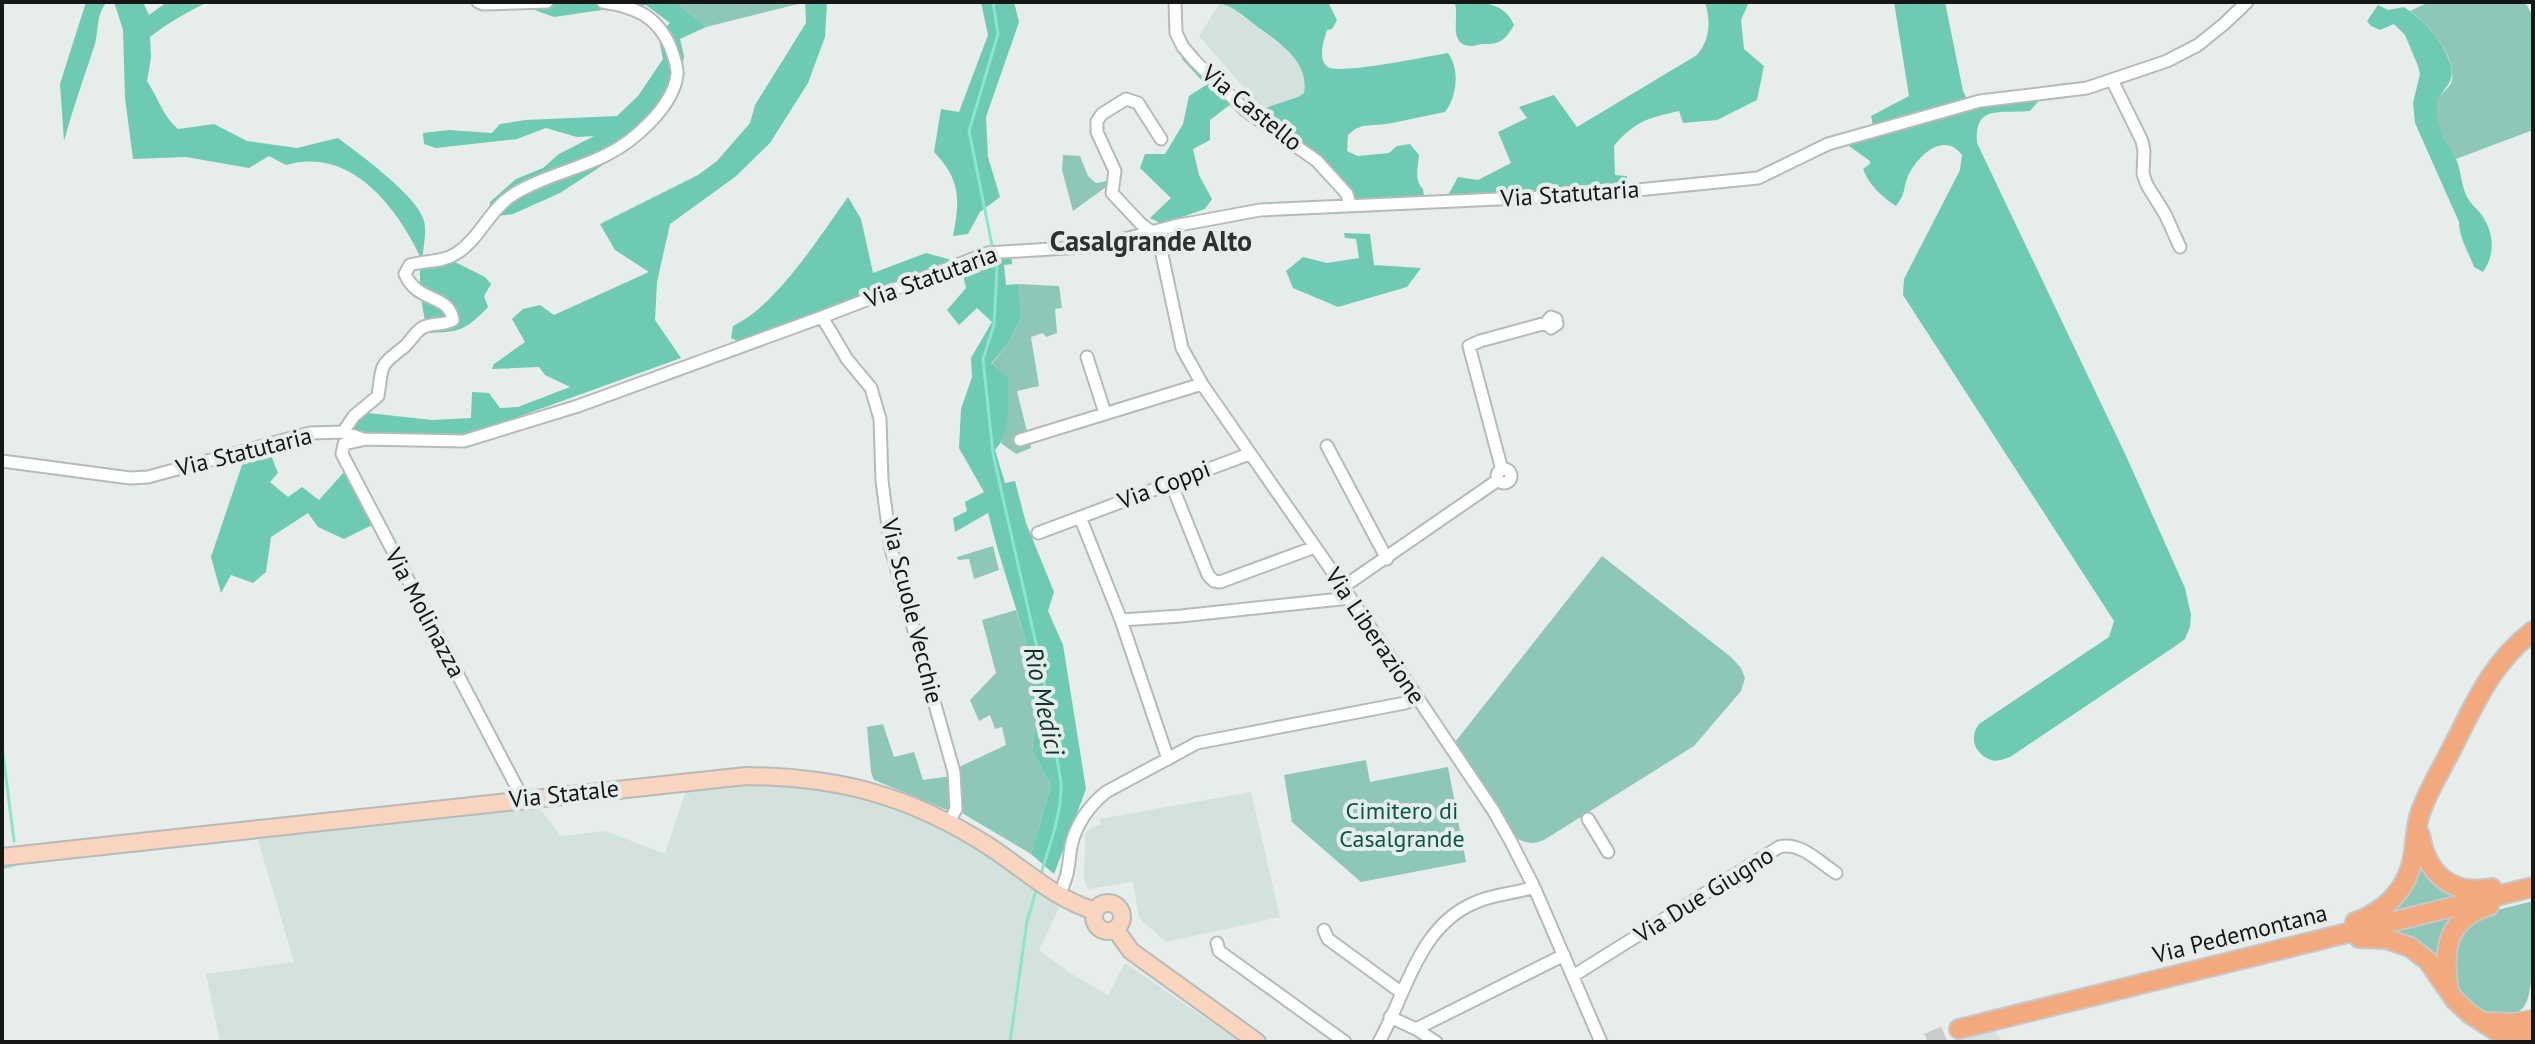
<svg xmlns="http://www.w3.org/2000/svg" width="2535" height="1044" viewBox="0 0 2535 1044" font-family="'PT Sans',sans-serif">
<rect width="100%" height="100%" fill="#e7edeb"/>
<!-- built -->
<path fill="#d3e2dd" d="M1220 3 1234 10 1285 48 1299 64 1303 73 1306 83 1304 93 1298 97 1268 107 1265 112 1199 36Z
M765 781 822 787 885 800 947 826 1030 882 1059 908 1039 950 1070 973 1108 995 1125 963 1240 1042H237L235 1039 220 1042 206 974 294 962 256 833 468 815 538 806 561 836 605 831 665 854 687 787Z
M1251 792 1280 917 1166 942 1139 918 1133 882 1088 889 1084 880 1085 833 1092 827 1101 825 1100 819Z
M1991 1025 2003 1042H1952Z"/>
<!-- green -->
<path fill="#8ec7b7" d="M676 2H806L706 27Z
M2429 2H2520L2527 5 2533 18V130L2456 159C2447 144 2433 124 2435 106 2437 94 2450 90 2452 80 2456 55 2428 24 2410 11Z
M1063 155 1080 156 1088 176 1096 183 1107 181 1110 184 1073 211 1062 170Z
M1018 284 1059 286 1062 308 1055 309 1057 333 1046 337 1043 333 1031 337 1039 386 1017 391 1031 448 1016 454 1001 443 1008 406 1009 378 991 365 1008 343 1022 316Z
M993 546 999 570 974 579 969 559 958 560 957 557Z
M1602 556 1731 657 1741 668 1745 678 1741 691 1694 746 1544 840C1534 844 1528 844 1518 839L1455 742Z
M1016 610 1025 638 1036 721 1032 750 1051 786 1031 854 962 813 959 767 1006 745 1002 727 995 729 990 715 979 721 970 700 996 673 982 620Z
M883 724 894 757 914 752 923 780 952 776V812L874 780 871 772 867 727Z
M1366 760 1370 782 1448 767 1466 862 1361 882 1292 822 1284 775Z
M2419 856 2467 897 2379 918Z
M2533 901C2533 928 2535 978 2527 1001 2522 1012 2513 1016 2503 1019L2472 1009 2454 986 2450 957 2463 928 2485 913Z
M2464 913 2441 970 2377 935Z"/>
<!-- forest -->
<path fill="#6ecab3" d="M86 2H107C96 14 99 29 95 44 84 77 73 108 64 141L60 84Z
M114 2H143L149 15 167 2H208C190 10 165 25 150 37L151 58 147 81C159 99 162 115 178 129L214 124 247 141 297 148 338 138C358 153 419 197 424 221 427 232 423 249 422 260 397 207 351 146 286 165L269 156 249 168 186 157 133 159 125 98 123 30Z
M535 2H676L706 27 680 39 684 56 679 91 652 128 612 159 560 193 513 214 489 217 490 202 516 179 543 168 559 154 594 136 577 137 546 128 517 139 436 148 424 144 423 133 449 130 492 133 500 124 525 120 617 116 638 96 663 59 658 34 670 23 646 5 620 11 602 10 554 17 532 9Z
M805 2H827L825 37 808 83 770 143 735 177 670 224 657 282 655 320 681 358 462 437 371 435 349 429 368 413 432 420 471 418 472 392 489 393 500 408 518 407 570 387 545 375 539 367 492 369 494 364 525 342 512 319 523 309 540 305 554 315 649 272 615 250 600 224 698 175 717 161 750 123 755 105 806 23Z
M981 2H1014L1019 22 986 117 988 157 1000 197 980 212 968 234 953 236C960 200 961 180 934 152L941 109 959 112 988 35Z
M1203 2H1328L1337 20 1332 29 1327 30C1324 40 1317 59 1328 67 1340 75 1429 56 1448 53 1460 69 1457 97 1445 112L1387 124 1363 126 1355 129 1348 135 1347 151 1358 156 1389 153 1397 146 1410 144 1419 155C1418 166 1414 181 1423 189L1424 197 1357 201 1342 178 1270 119 1265 112 1268 107 1298 97 1304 93C1310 61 1277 41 1255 25 1246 18 1238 11 1228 6 1220 3 1212 3 1203 2Z
M1454 2C1477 2 1504 0 1514 25 1506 39 1500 45 1484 44 1479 44 1475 46 1471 46 1446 45 1461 14 1454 2Z
M1705 2H1749L1741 20 1744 49 1764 66 1757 100 1717 120 1683 123 1679 111C1648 118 1635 121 1614 146L1615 175 1627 176V183L1447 197 1458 177 1478 180 1511 163 1498 132 1527 118 1519 107 1554 95 1577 127 1697 55C1710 40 1711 21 1705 2Z
M1894 2H1945L1963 91 1966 97 1972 102 2041 98 2030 111C2001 114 1974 103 1977 143L2127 458 2185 588 2191 615 2190 627 2185 639 2174 647 2010 757C2004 759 1997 762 1991 760 1974 754 1969 737 1979 724L2109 637 2114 621 1903 295 1904 279 1960 170 1962 155C1944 131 1918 155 1908 176 1903 189 1906 193 1896 206 1882 197 1869 185 1863 169L1870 164V161L1849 146V143L1875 133 1871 116 1909 96Z
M2378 5 2388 10 2404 7C2423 20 2443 40 2450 63 2460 93 2424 88 2441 131 2444 141 2452 149 2456 159 2461 170 2461 183 2466 195 2469 202 2476 208 2481 214 2494 232 2496 254 2483 272L2474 267C2469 252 2459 239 2459 222L2415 123 2413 103 2420 74 2418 66 2405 35 2394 24 2380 30 2371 26 2367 21Z
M1187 52 1235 101 1210 120V140L1193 149 1199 175 1212 199 1205 209 1162 224 1150 218 1171 198 1140 168 1145 154H1165L1183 124 1189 96 1206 85 1182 59Z
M848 197 861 219 873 273 926 253 952 260 742 343 731 338 733 326C777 305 819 237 848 197Z
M1344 233 1370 234 1374 265 1421 268 1407 287 1338 307 1293 288 1286 271 1303 257 1327 263 1359 258 1356 239 1345 238Z
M1011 255 1012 264 1004 265 1006 285 1018 284 1022 316 1008 343 991 364 1009 378C1008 399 1011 434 995 450L1005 483 1015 481 1026 523 1054 592 1048 611 1063 645 1086 789 1054 874 1031 854 1051 786 1032 750 1036 721 1025 638 997 547 988 513 955 532 953 518 967 511 965 502 984 492 959 448 961 409 972 377 971 358 992 322 977 308 959 325 947 310 966 288 961 268 987 257Z
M451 260 485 277 491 284 484 296 488 307C465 331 459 332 427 333L420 292V269L435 268Z
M269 450 278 473 270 482 288 497 302 487 319 500 345 471 372 525 344 539 318 527 308 513 271 537 266 572 253 583 231 575 221 593 211 557 245 456Z"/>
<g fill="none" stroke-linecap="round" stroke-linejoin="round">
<!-- stream -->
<path stroke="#8ae6ce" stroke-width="3" d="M993 250 969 131 998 34 993 2
M995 258 997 268 994 325 983 359 993 454 1042 670 1061 782C1062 815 1049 846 1040 877
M2 746 14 841
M2 868 17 864V861
M1010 1042 1027 921 1037 888"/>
<!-- primary-tunnel -->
<path stroke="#c8cdcb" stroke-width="18" stroke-dasharray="18 9" stroke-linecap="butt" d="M1928 1042 1959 1029"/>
<defs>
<path id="minor" d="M478 2 483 4 547 2
M1175 2 1176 33 1183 47 1195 61 1245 110 1317 161 1347 194 1350 205
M2112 80 2142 141 2144 151 2143 174 2147 185 2165 214 2180 247
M1161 139 1138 103 1126 99 1102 114 1097 121V132L1115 171 1112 193 1141 224 1153 233 1161 250 1182 348 1202 384 1343 587 1493 810 1510 840 1534 887 1601 1042
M822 317 847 359 871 388 880 419 882 481 891 549 954 772 956 809 949 822
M1087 357 1105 413
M343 432 354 416 378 396C383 364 378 367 404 347 410 342 415 332 422 328 432 322 444 326 453 320 449 293 418 304 405 274L410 265C426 260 442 263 457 253 479 239 489 211 511 196 540 177 576 170 606 155 633 142 673 107 677 75 678 66 673 55 670 46 656 15 635 7 603 2
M362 440 344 444 342 454 523 799
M1020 440 1202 384
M1327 446 1387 559
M2 461 130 478 148 477 310 433 343 432 363 439 464 441 578 406 822 317 988 253 1098 246 1174 226 1260 210 1587 195 1758 178 1828 144 1980 101 2087 88 2167 61 2198 45 2224 24 2247 2
M1497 476a7 7 0 1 1 14 0a7 7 0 1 1-14 0Z
M1502 470 1469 346 1480 341 1546 323 1551 317 1556 319 1557 324 1551 328 1546 323
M1171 483 1208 575 1214 581 1220 582 1315 547
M1080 517 1121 620 1168 759
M1038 533 1249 454
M1343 587 1498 480
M1121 620 1181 616 1350 598
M1588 819 1608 852
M1058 896C1069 877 1068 866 1071 846 1076 824 1089 806 1106 792L1197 743 1405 703 1417 698
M1324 930 1328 939 1402 993
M1217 943 1219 951 1345 1042
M1573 976 1779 847C1800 841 1819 862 1836 873
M1390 1017 1416 1029 1436 1042
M1416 1029 1564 955
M1379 1042C1406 994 1418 927 1474 903 1493 894 1514 894 1534 887"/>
<path id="secondary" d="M2 857 746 776C840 777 911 796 990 847 1025 870 1055 899 1095 911
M1094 917a14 14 0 1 1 28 0a14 14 0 1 1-28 0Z
M1115 929 1131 951 1257 1042"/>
<path id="primary" d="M2420 835C2427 874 2451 896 2492 888
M2355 922C2382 913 2406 891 2412 862 2416 846 2415 829 2420 814 2427 792 2440 772 2450 752 2474 706 2490 664 2533 631
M2359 938 2386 939 2410 947 2428 961 2455 1000 2470 1014 2504 1036H2529
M2448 986C2443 948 2447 919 2489 906
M2485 1022 2514 1023 2533 1020
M1959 1029 2533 887"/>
</defs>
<!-- minor casing -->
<use href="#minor" stroke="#b5bbb9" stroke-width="15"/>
<!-- secondary casing -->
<use href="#secondary" stroke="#b5bbb9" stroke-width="20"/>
<!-- primary casing -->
<use href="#primary" stroke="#c7c7c7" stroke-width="22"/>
<!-- minor -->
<use href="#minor" stroke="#fff" stroke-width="11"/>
<!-- secondary -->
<use href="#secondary" stroke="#f9d4be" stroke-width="16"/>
<!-- primary -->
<use href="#primary" stroke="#f3a97e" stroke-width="18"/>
</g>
<g text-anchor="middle" stroke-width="8" stroke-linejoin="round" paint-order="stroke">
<!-- street labels -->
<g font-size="24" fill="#151716" stroke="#e7edeb">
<text transform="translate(1252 108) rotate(39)" y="8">Via Castello</text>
<text transform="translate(1570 194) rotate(-4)" y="8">Via Statutaria</text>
<text transform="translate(931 277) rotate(-20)" y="8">Via Statutaria</text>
<text transform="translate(244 452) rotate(-14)" y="8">Via Statutaria</text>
<text transform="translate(1164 485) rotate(-21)" y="8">Via Coppi</text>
<text transform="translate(912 611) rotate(76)" y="8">Via Scuole Vecchie</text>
<text transform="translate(425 613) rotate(62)" y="8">Via Molinazza</text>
<text transform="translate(1375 636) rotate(56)" y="8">Via Liberazione</text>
<text transform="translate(564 794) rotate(-6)" y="8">Via Statale</text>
<text transform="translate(1704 895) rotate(-32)" y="8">Via Due Giugno</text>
<text transform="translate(2240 934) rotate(-14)" y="8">Via Pedemontana</text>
</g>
<!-- park labels -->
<g font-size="24" fill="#075849" stroke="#e7edeb">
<text x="1402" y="819">Cimitero di<tspan x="1402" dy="28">Casalgrande</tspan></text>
</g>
<!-- water labels -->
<g font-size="26" font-style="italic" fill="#0c372e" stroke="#e7edeb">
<text transform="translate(1044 701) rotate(78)" y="9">Rio Medici</text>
</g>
<!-- quarter labels -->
<g font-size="28" font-weight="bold" fill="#2d3130" stroke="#e7edeb">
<text x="1151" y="251">Casalgrande Alto</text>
</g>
</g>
<!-- border -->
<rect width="2535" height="1044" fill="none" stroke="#151716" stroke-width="8"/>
</svg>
